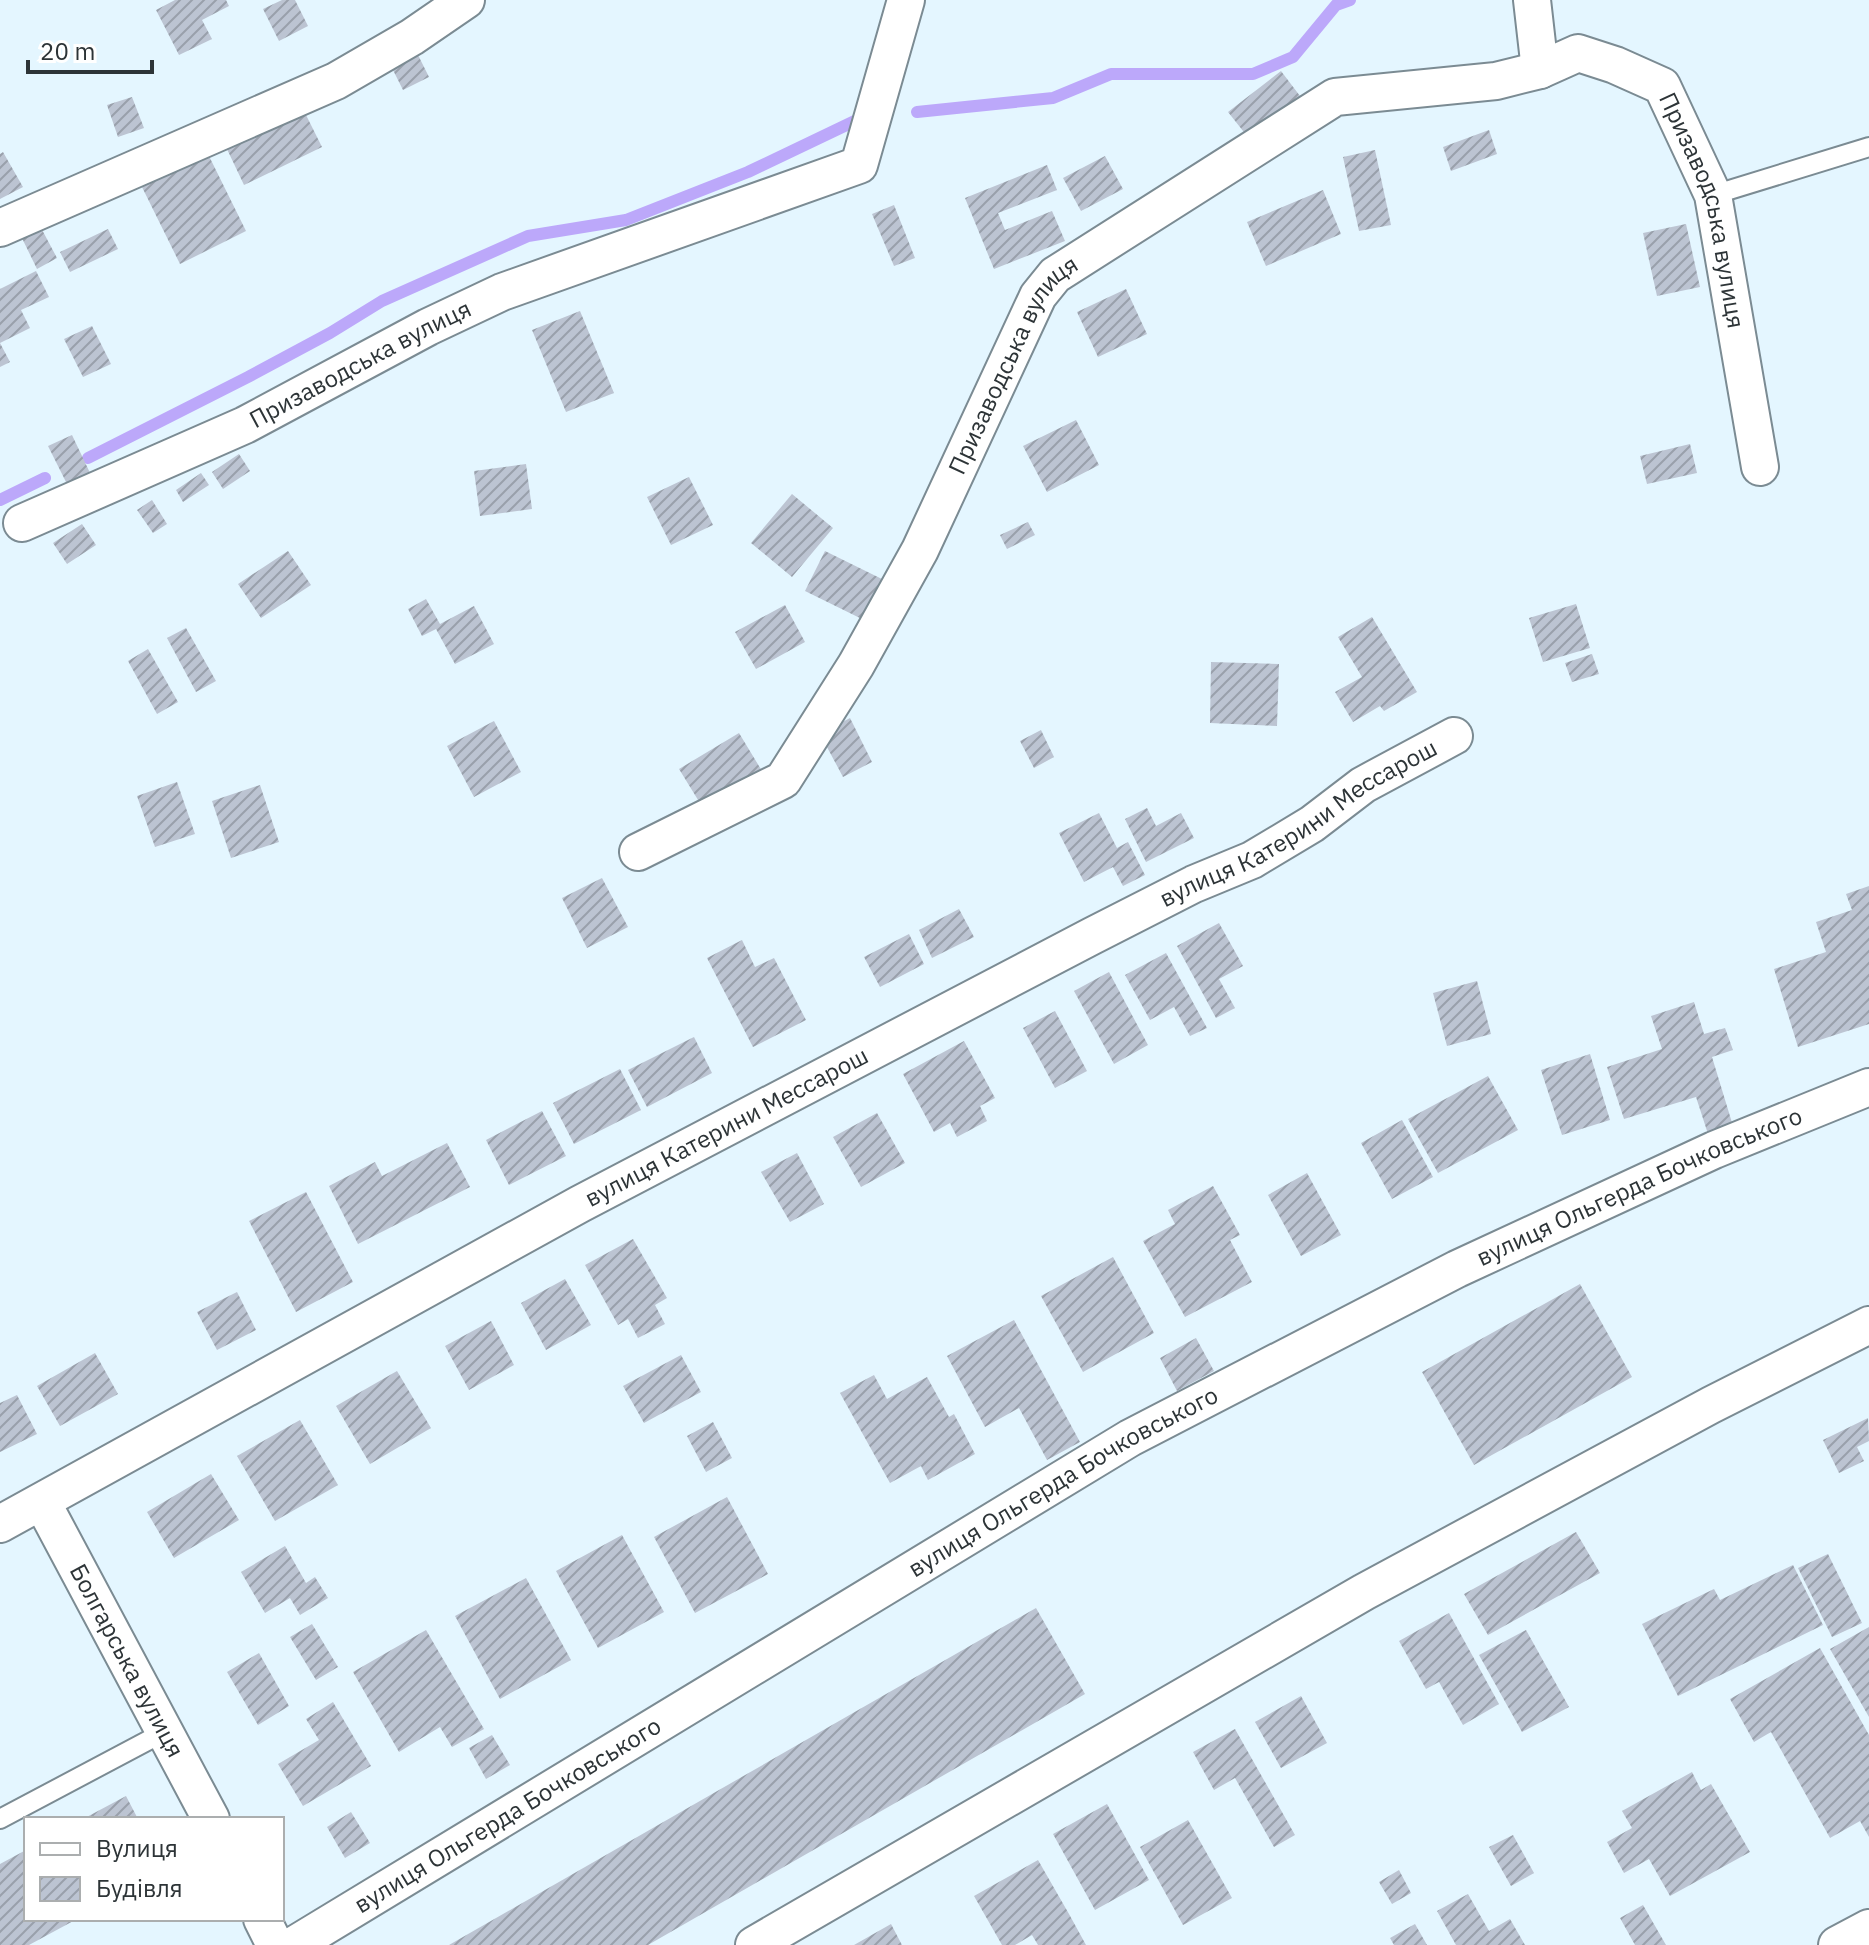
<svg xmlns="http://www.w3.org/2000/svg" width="1869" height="1945" viewBox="0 0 1869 1945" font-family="'IBM Plex Sans',sans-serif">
<defs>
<pattern id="building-hatch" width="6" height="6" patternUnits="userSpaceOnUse" patternTransform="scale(2)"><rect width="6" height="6" fill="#bcc4d2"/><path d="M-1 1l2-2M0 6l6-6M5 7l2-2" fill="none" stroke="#99a0ab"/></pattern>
</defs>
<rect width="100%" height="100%" fill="#e4f6ff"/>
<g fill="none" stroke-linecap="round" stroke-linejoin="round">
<!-- stream -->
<path stroke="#bca8fa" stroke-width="12" d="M917 112 1053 98 1111 74H1253L1293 57 1336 5 1350 0
M88 458 248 377 330 333 382 301 528 236 626 220 748 172 859 119
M0 500 45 478"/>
</g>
<!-- building -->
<path fill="url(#building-hatch)" d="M175 0H226L229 6 202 20 212 39 179 55 156 10Z
M282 0H295L308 26 279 41 263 9Z
M417 53 429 77 403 90 391 66Z
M1281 71 1300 96 1247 136 1228 112Z
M132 97 144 128 118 137 107 105Z
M303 109 322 147 244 185 226 147Z
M1489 130 1497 154 1451 171 1443 147Z
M1375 150 1391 225 1359 231 1343 157Z
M3 152 23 187 0 199V154Z
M207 152 246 231 180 264 141 185Z
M1105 156 1123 189 1081 211 1063 178Z
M1047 165 1057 190 998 213 1005 230 1052 211 1065 241 994 269 965 198Z
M1323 190 1341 234 1266 266 1247 222Z
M894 205 915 258 894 266 872 214Z
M39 224 57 258 37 269 20 234Z
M1686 224 1700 287 1657 296 1643 233Z
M108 229 118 249 70 272 60 252Z
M36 271 49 297 21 310 30 328 0 343 10 362 0 367V289Z
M1126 289 1147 334 1098 357 1077 312Z
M580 311 614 393 566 412 532 330Z
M92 326 111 364 83 377 64 339Z
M1076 420 1099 465 1047 492 1023 446Z
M72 435 91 475 68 486 48 446Z
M1690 444 1697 473 1647 484 1640 456Z
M239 454 250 471 223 489 212 472Z
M526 464 532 509 480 516 474 471Z
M201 473 209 485 183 502 176 490Z
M689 477 713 525 671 545 647 497Z
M792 494 833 528 792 577 751 543Z
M152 500 167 524 153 533 137 510Z
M1028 522 1035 535 1007 549 1000 535Z
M82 524 96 545 67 564 53 543Z
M288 551 311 585 261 618 238 584Z
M825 551 886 581 866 621 805 591Z
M426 599 440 624 474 606 494 644 455 664 436 629 422 636 408 609Z
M1576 604 1590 648 1543 662 1529 618Z
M785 605 805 642 756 669 735 632Z
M1372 617 1417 692 1384 711 1380 706 1353 722 1335 692 1362 677 1338 637Z
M186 628 216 681 196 692 167 638Z
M148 649 178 702 157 714 128 661Z
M1592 654 1599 674 1572 682 1565 663Z
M1211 662 1279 664 1277 726 1210 723Z
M850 718 872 762 843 777 820 734Z
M494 721 521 772 474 797 447 746Z
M1041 730 1054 757 1034 768 1020 741Z
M739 733 762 771 703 808 679 769Z
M177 782 195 834 155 847 137 796Z
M260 785 279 842 231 858 212 801Z
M1147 808 1156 826 1181 813 1194 838 1146 862 1125 819Z
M1099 813 1117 848 1128 842 1145 875 1123 886 1113 867 1084 882 1059 833Z
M602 878 628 927 587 948 562 898Z
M1869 886V1024L1798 1047 1774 969 1826 952 1816 922 1852 910 1846 894Z
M959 909 974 937 932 958 919 930Z
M1219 923 1243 966 1219 979 1235 1008 1216 1018 1177 946Z
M909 934 924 964 880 987 864 957Z
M742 940 755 967 774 958 806 1020 753 1047 707 958Z
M1166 953 1207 1028 1190 1036 1174 1007 1150 1020 1125 975Z
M1109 972 1148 1045 1114 1064 1074 991Z
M1477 981 1491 1034 1447 1046 1433 993Z
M1694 1002 1704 1034 1725 1028 1733 1050 1712 1057 1733 1126 1708 1134 1696 1097 1624 1119 1607 1067 1662 1049 1651 1016Z
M1055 1011 1087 1071 1055 1088 1023 1028Z
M694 1037 712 1073 647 1107 628 1070Z
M964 1041 995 1098 980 1106 987 1121 957 1137 950 1123 934 1132 903 1074Z
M1590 1054 1610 1120 1562 1135 1541 1070Z
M620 1069 641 1110 574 1144 553 1103Z
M1488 1076 1518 1130 1438 1173 1408 1119Z
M542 1111 566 1156 509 1185 486 1140Z
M877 1113 905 1163 861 1187 833 1137Z
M1402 1120 1433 1177 1392 1199 1361 1143Z
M447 1143 470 1187 358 1244 329 1186 375 1162 382 1176Z
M797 1153 824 1204 790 1222 761 1172Z
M1307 1173 1341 1235 1301 1256 1268 1195Z
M1213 1186 1240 1235 1230 1240 1252 1282 1185 1317 1143 1241 1175 1224 1168 1210Z
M306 1192 353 1282 296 1312 249 1221Z
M633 1239 667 1298 655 1305 665 1324 638 1338 628 1319 618 1325 585 1265Z
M1113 1257 1154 1333 1083 1372 1041 1296Z
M565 1279 591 1325 546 1350 521 1303Z
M1580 1284 1632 1377 1474 1465 1422 1372Z
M237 1292 256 1330 217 1350 197 1312Z
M1014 1320 1080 1442 1047 1460 1019 1408 985 1427 947 1356Z
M491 1321 514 1365 469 1390 445 1346Z
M1196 1338 1214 1371 1177 1391 1160 1358Z
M95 1353 118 1394 60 1426 37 1386Z
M681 1355 701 1392 644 1423 623 1386Z
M397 1371 431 1428 370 1464 336 1406Z
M874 1375 887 1399 927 1377 949 1417 954 1414 975 1454 928 1480 921 1466 890 1483 840 1393Z
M17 1395 37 1434 0 1452V1403Z
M1868 1418 1869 1441 1857 1447 1864 1461 1839 1473 1823 1440Z
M300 1420 338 1485 275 1521 237 1456Z
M713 1422 732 1458 706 1472 687 1436Z
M211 1474 239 1520 174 1558 147 1512Z
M727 1497 768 1574 695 1613 654 1537Z
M1576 1532 1600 1573 1488 1635 1464 1594Z
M622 1535 664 1612 598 1648 556 1571Z
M285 1546 306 1583 315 1577 328 1598 300 1615 290 1598 265 1613 241 1572Z
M1828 1554 1862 1623 1832 1637 1798 1568Z
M1793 1565 1823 1625 1678 1696 1642 1624 1714 1589 1720 1600Z
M526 1578 571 1660 500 1699 455 1616Z
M1036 1608 1085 1694 648 1945H449Z
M1449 1613 1499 1704 1463 1725 1439 1682 1426 1689 1399 1641Z
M312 1624 338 1667 316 1680 290 1637Z
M1869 1627V1717L1830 1649Z
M426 1630 484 1729 452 1747 440 1727 399 1752 353 1672Z
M1526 1630 1569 1707 1522 1732 1479 1655Z
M1820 1648 1869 1735V1837L1860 1821 1830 1838 1771 1732 1754 1742 1730 1699Z
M259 1653 289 1706 258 1725 227 1672Z
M1301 1696 1327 1743 1281 1768 1255 1722Z
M333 1702 371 1766 303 1806 278 1764 319 1740 306 1719Z
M1235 1729 1295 1835 1274 1847 1235 1778 1214 1790 1193 1752Z
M492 1735 510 1765 486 1779 469 1748Z
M1692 1772 1701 1790 1711 1784 1750 1852 1670 1896 1649 1859 1624 1873 1607 1842 1632 1828 1622 1811Z
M126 1796 138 1819H83Z
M1107 1804 1149 1880 1095 1910 1053 1834Z
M351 1812 370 1843 345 1858 327 1827Z
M1188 1820 1232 1898 1183 1925 1140 1847Z
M1513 1835 1534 1873 1511 1886 1489 1847Z
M26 1850V1919H77L29 1945H0V1864Z
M1038 1860 1069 1914 1086 1945H1038L1032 1935 1015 1945H1002L974 1896Z
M1399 1870 1411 1893 1392 1904 1379 1882Z
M1468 1894 1489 1931 1510 1919 1525 1945H1456L1437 1911Z
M1643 1905 1666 1945H1635L1620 1918Z
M891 1924 902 1945H854Z
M1415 1924 1427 1945H1394L1390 1938Z"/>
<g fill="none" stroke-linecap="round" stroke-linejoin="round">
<defs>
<path id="service" d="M1713 195 1869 147
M0 1819 166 1731"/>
<g id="minor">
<path d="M1532 0 1540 70"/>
<path d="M0 228 336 81 412 37 466 0"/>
<path id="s1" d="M22 523 245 425 428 327 502 292 859 165 906 0"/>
<path id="s2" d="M638 852 783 780 856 665 920 550 1038 296 1055 275 1335 97 1496 81 1540 70 1578 53 1615 65 1662 86 1713 195 1760 467"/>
<path id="s3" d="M42 1502 211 1819"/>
<path id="s4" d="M0 1524 580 1204 1092 936 1194 884 1252 860 1312 824 1363 785 1454 736"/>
<path d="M262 1919 275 1945"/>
<path id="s5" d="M294 1945 1130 1438 1457 1269 1714 1150 1869 1087"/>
<path d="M754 1945 1364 1592 1711 1405 1869 1325"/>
<path d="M1837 1945 1869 1928"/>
</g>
</defs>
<!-- service casing -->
<use href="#service" stroke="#7b8b93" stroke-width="22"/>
<!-- minor casing -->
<use href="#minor" stroke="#7b8b93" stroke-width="40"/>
<!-- service -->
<use href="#service" stroke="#fff" stroke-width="18"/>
<!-- minor -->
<use href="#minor" stroke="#fff" stroke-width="36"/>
</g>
<g text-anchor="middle" stroke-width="6" stroke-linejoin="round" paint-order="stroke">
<!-- street labels -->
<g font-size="24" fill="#2d3437" stroke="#fff">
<text dy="8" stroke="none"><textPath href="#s2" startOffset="1540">Призаводська вулиця</textPath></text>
<text dy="8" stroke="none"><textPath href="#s1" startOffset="374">Призаводська вулиця</textPath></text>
<text dy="8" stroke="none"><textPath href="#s2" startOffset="638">Призаводська вулиця</textPath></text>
<text dy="8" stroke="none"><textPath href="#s4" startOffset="1476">вулиця Катерини Мессарош</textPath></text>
<text dy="8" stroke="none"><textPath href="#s4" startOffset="828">вулиця Катерини Мессарош</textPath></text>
<text dy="8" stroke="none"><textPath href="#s5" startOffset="1546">вулиця Ольгерда Бочковського</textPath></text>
<text dy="8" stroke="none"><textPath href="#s5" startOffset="898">вулиця Ольгерда Бочковського</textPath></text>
<text dy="8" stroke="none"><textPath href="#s3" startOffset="180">Болгарська вулиця</textPath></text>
<text dy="8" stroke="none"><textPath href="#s5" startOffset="250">вулиця Ольгерда Бочковського</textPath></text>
</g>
</g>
<!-- legend -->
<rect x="24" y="1817" width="260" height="104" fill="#ffffff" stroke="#abaeaf" stroke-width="2"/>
<rect x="40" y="1843" width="40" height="12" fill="#ffffff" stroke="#abaeaf" stroke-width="2"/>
<text x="96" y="1857" font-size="24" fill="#2d3437">Вулиця</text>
<rect x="40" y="1877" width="40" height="24" fill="url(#building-hatch)" stroke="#abaeaf" stroke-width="2"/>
<text x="96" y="1897" font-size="24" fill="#2d3437">Будівля</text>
<!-- scale -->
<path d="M28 60v12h124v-12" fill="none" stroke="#2d3437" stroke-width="4"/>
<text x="40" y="60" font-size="24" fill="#2d3437" stroke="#ffffff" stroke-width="6" paint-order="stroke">20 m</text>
</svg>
